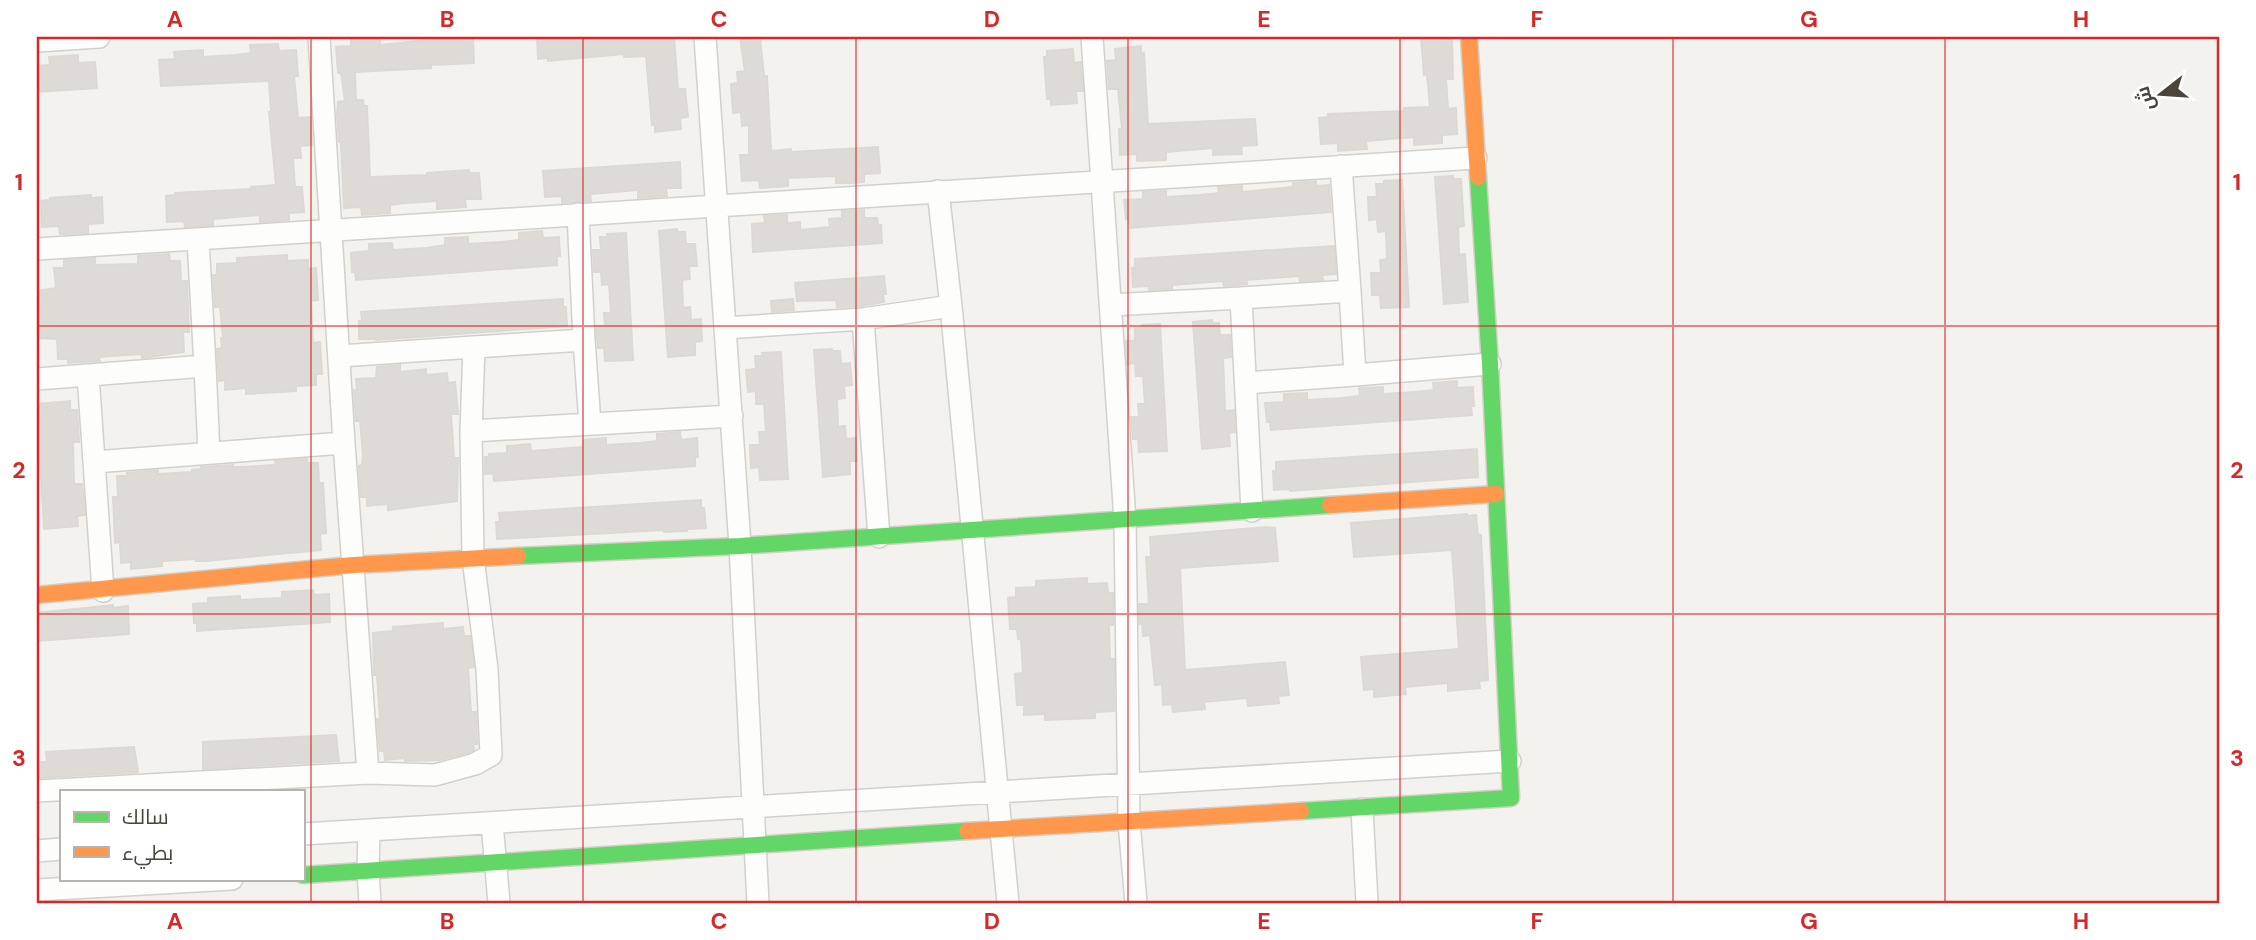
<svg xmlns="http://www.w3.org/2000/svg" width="2256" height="940" viewBox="0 0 2256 940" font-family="'DM Sans',Cairo,sans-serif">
<rect width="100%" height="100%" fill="#f4f2ee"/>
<!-- building -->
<path fill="#dedbd6" stroke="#dcd9d4" stroke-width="2" d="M380 37V45L427 40V37H473L474 63 431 65V68L355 72 356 100H363L364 106H367L370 177 427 175V173L469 170V173H479L481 199H465L466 207 437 209V201L405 203 390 205V213L362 215 361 207 344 208 341 142H339L337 114 338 102 345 101 341 73H338L336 47 351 46V39Z
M537 37H674L678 89H685L688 117 680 118 681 129 655 132V125H652L646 56 624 57V54L548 61V58L538 59Z
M740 37H760L764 76H767L771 151 791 149V152L878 147 880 173 864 174V182L850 183H836V176L788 178V186L760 188 759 180 742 181 740 155H749V125L742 126 741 112 733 113 731 84 738 83 737 72 745 71Z
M1421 37 1452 39 1453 79H1446L1448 109 1456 108 1457 134 1442 135V143L1414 145V137L1366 141 1367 149 1338 151V143L1321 144 1319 118 1328 117V114L1404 111V108L1430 107 1427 74 1424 75Z
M278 44 279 51 296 50 298 76H294L298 118 311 117 312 145 300 146 301 158H293L295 187H302L304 212 289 213V220L260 222V215L213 219V225L185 227 184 221 167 222 166 196 175 195V193L251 189V187L276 185 269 112H271L269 81 161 86 159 60 175 59 174 52 203 50V57L235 55 251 53 250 45Z
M1141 46V53H1144L1148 124 1255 119 1257 145 1241 146 1242 154 1213 155V148L1166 152V160L1137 161V154L1120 155 1119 129H1122L1118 89H1109L1107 61 1116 60 1115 49Z
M1073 49 1074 63 1081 62 1083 91H1076L1077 103 1051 105V99H1047L1044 57H1047V51Z
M78 55V63L95 62 97 88 37 92V66L50 65 49 57Z
M680 162 681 188H666L667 196 638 198V190L590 194 591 201 562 203V196L545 197 543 171Z
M1453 176V179H1461L1464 226 1458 227 1459 255 1465 254 1468 302 1444 304 1435 177Z
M1402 180 1409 307 1381 308 1380 295H1372L1371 273H1381L1380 260 1387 259 1386 231 1378 232 1377 219 1369 220 1368 197H1377L1376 184H1384V181Z
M1316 181V186L1329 185 1331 212 1130 228 1129 219H1126L1124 200 1143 199V192L1166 191V197L1200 195 1219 193 1218 187 1242 186V192L1293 187V183Z
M91 195V198L102 197 103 223 88 224V233L62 234H60L59 226 42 227 41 201 50 200V198Z
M864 210V218H877L878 225H881L882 243 753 252 752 224 765 223 764 216 787 215V223L800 222V230L830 227 829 219 842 218V211Z
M677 229 678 232H685L686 244H695L697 266H689L690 279 682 280 683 308 690 307 691 320 701 319 702 341 695 342V355L668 357 659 231Z
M542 231 543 238 559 237 560 256H557V265L356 280 355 272H352L351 253 369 251V244L392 243 393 250 427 248 445 245V238L468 237V244L501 242 519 240V233Z
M626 233 633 360 605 361 604 348H598L596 326H605L604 313H611L609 284 602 285 601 272H594L593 250H601L600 237H608L607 234Z
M1334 246 1336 274 1322 275 1323 280 1300 281 1299 276 1246 280 1247 284 1224 286 1223 281 1172 285V289L1149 290V286L1133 287 1132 268H1135V259Z
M169 254 170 261H180L181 281H187L189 332H183L184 352 142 358V354L110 356 99 357 100 361 68 363V359H58L57 339 37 338V291L56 288 54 268H64V260L95 258V265L138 264V256Z
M287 255V261L308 260V269L316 268 318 300 311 301 313 343 320 342 322 374H316V385L296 386V391L246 394V388L225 390V380L219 381 217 349 222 348 221 338H223L220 307H215L213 275H217V264L237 263V258Z
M884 276 886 294H883L884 302 862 306 837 307 836 300 797 301 795 283Z
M563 299V307H566L567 326 376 340V339H359V321H362L361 312Z
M793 299 794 310 772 312 771 301Z
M1212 320V323H1219L1220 335H1230L1231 357 1223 358 1225 411 1234 410 1235 432 1229 433 1230 446 1202 449 1193 322Z
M1160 324 1167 451 1139 452 1138 439H1133L1131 417H1139L1138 404H1145L1143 376H1136L1135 363 1127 364 1126 341H1135V328H1142V325Z
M832 349V351H840L841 364 850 363 852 385 844 386 845 398 837 399 838 427 845 426 846 439 856 438 857 461H850V474L823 477 814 350Z
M781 352 788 479 760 480 759 467 751 468 750 445H760L759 432H766L764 404H756V391L748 392 746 370 756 369 755 356H763L762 353Z
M400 365V372L426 369V375L447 373 448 383 455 382 458 414H451L454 458H458L457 501 388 510V504L367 506V497H361L359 466 362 465 363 455 360 421H356L354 390H357L356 379 376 378 377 367Z
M1457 381V388L1473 387 1474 406H1471L1472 415 1271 430 1270 422H1267L1265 403 1284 402V394L1307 393V400L1341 398 1360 396 1359 388 1383 387V394L1415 392 1434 390 1433 383Z
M70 401V410H77L79 442H73L74 484H82L85 515 77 516 78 526 44 529 37 404Z
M680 432 681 440 697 438 698 457H695V466L494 481 493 473 485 474V457H489V454L507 453V446L530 444 531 451 583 447V440L606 438V445L639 443 657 441V434Z
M1477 449 1478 477 1290 491V489L1274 490 1273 471H1276V462Z
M307 459V463H318L319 483H323L326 533 320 534 321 550 205 561H196V559L162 561V566L131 569V562L121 563 120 542 115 543 113 497H118L117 476H127V473L158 470V474L192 472V470L201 469V467L233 465V467H243L276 465 275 461Z
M701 500V508H704L706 528 687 529V531L664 532V530L497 539 496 522H500L499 513Z
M1467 514V516L1476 515 1478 535H1481L1488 680 1479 681 1480 688 1448 691V683L1405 687 1406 694 1374 697V689L1364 690 1361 657 1459 649 1452 550 1354 557 1351 523Z
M1266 527 1275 528 1278 561 1180 568 1185 670 1285 662 1289 695 1278 696 1279 703 1248 706 1247 698 1214 701 1204 702 1205 709 1173 712 1172 704 1163 705 1162 684 1155 685 1150 635 1143 636 1142 623 1139 624V604H1149L1146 557H1151L1150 537Z
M1087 578V584L1107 583 1108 593H1113V625H1109L1110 659H1114V711L1095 712V718L1045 720V714L1024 715V705H1017L1015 674 1023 673 1021 639H1018L1017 629H1010L1008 598 1016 597V588L1036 587V581Z
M313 590 314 595 329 594 330 622 197 631V623H194L193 604 208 603V598L240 596V600L282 598V592Z
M113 605V608L128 606 129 634 37 641V613Z
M443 623V629L463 627 464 636H470L474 667 468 668 471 712H476L477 744H473L474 750 470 752 439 760 405 761V758L385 760 384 751H380L377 719H380L377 675H374L373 633 393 631V627Z
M336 735 339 761 203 769V742Z
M134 747 138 772 37 778V762H47L46 752Z"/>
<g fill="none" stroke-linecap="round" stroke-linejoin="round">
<defs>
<path id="street" d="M319 37 344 443 368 773
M705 37 740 546 758 903
M1092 37 1125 520 1129 822 1136 903
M37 41 99 37
M1341 166 1350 291
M578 214 584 340
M37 249 1476 158
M1241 298 1350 291 1355 375 1246 383
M1110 305 1241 298 1252 511
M951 306 1008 903
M863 319 879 537
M725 328 863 319 951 306 938 191
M340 356 474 347
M205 366 209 453
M88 375 103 591
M1355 375 1490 364
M37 379 205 366 198 239
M471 431 474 347 584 340 590 424
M94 462 344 443
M37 791 368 773 435 775 475 764 491 755 487 669 473 558 471 431 732 416
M1362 809 1367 903
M492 823 499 903
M369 830 368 871 370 903
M303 834 1510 761
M37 851 61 849
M37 890 232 879"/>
<path id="fast" d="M518 556 740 546 1330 505
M1301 811 1511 798 1490 364 1478 177
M303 875 967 831"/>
<path id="slow" d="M1469 37 1478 177
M1330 505 1496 494
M37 595 353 565 518 556
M967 831 1301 811"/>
</defs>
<!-- street casing -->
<use href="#street" stroke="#d2d0cb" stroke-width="24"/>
<!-- fast casing -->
<use href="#fast" stroke="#d3cfc5" stroke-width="19"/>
<!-- slow casing -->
<use href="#slow" stroke="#d3cfc5" stroke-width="19"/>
<!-- street -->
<use href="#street" stroke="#fdfdfc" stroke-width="21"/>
<!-- fast -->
<use href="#fast" stroke="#63d668" stroke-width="16"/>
<!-- slow -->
<use href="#slow" stroke="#ff974d" stroke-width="16"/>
</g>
<!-- grid -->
<path fill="none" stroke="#d62828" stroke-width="2" stroke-opacity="0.55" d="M311 37V903M583 37V903M856 37V903M1128 37V903M1400 37V903M1673 37V903M1945 37V903M37 326H2219M37 614H2219"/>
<!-- border -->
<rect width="2256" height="940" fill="none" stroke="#ffffff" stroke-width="77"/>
<!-- legend -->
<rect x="60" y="790" width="245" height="91" fill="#ffffff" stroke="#b7b4b0" stroke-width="2"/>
<rect x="74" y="812" width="35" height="10" fill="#63d668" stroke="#b7b4b0" stroke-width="2"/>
<text x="122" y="824" font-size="21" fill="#4b4439">سالك</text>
<rect x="74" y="847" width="35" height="10" fill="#ff974d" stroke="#b7b4b0" stroke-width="2"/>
<text x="122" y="860" font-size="21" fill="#4b4439">بطيء</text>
<!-- north arrow -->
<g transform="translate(2161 94) rotate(253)" stroke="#ffffff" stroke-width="5" paint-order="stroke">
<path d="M0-5L12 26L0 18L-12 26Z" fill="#4b4439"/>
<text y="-10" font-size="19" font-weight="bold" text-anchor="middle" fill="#4b4439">ش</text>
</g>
<rect x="38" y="38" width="2180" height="864" fill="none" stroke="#d62828" stroke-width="2.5"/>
<g font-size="23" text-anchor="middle" font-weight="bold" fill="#d62828">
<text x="175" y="27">A</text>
<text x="447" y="27">B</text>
<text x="719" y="27">C</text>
<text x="992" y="27">D</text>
<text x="1264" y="27">E</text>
<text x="1537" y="27">F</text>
<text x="1809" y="27">G</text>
<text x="2081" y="27">H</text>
<text x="19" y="190">1</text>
<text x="2237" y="190">1</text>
<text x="19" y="478">2</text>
<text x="2237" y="478">2</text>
<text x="19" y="766">3</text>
<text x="2237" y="766">3</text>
<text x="175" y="929">A</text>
<text x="447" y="929">B</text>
<text x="719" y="929">C</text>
<text x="992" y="929">D</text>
<text x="1264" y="929">E</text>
<text x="1537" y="929">F</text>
<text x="1809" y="929">G</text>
<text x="2081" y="929">H</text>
</g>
</svg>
